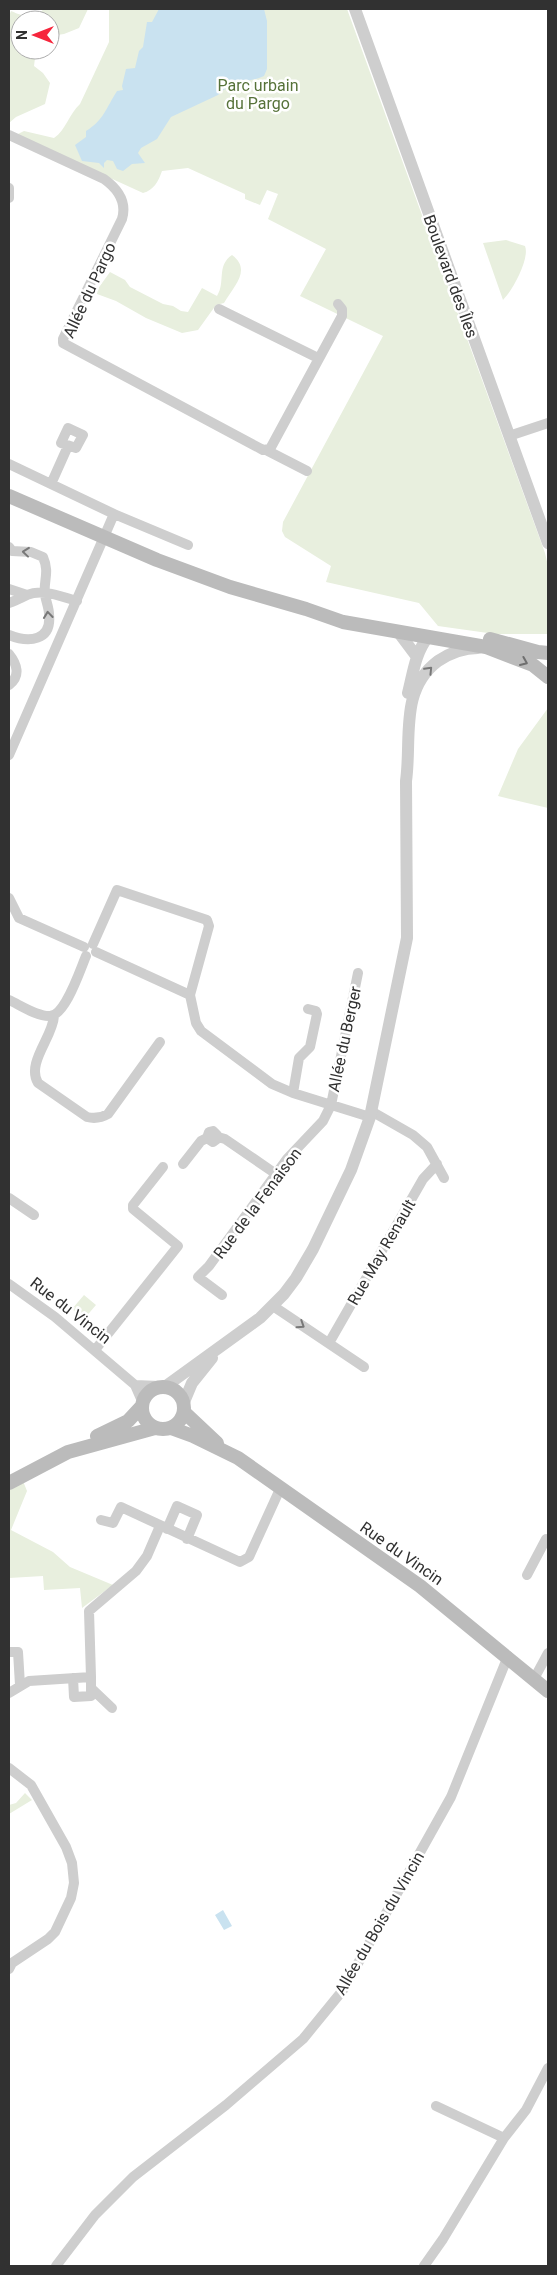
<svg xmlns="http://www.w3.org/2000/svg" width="557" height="2275" viewBox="0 0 557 2275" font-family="Roboto,sans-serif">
<rect width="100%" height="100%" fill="#fff"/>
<!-- green -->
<path fill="#e8efde" d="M44 9H88L79 28 64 34 50 36V20H20V50H36L34 66 43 73 50 83 45 104 16 117 9 123V16L11 11C25 17 32 20 44 9Z
M109 9H347L545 553 548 566V634H495L438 626 419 603 326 582 331 566 285 537 282 531 283 522 383 336 300 296 326 249 268 219 278 194 267 190 260 205 245 199V194L188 168 162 171C158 182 154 190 143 193L16 135 24 131 54 138C66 130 69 114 80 104L109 42Z
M506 240 525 246C530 258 513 290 503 300L483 243Z
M232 255C252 270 234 286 224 303L216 305 198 330 182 333 146 318 116 301 97 294V290L110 272 125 280 130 287 163 304 173 306 181 311 188 312 202 288 217 296C226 282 216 266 232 255Z
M548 708V808L498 796 518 749Z
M84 1295 96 1305 84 1319 72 1309Z
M23 1481 27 1491 11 1530 53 1552 70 1567 113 1585 82 1608 80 1588 44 1590 43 1576 9 1578V1489Z
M25 1793 32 1800 9 1814V1805L16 1803Z"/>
<!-- water -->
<path fill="#c9e2f0" d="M159 9H264L267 21V69L264 76C248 83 231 81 218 95L171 117 157 139 141 148 138 153 145 163 132 164 123 171 117 169 113 161 107 160 104 163V168L99 163 82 161 75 145 86 137V131C104 120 106 108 117 91L123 90 122 86 126 69 135 68 139 51 143 47 147 22H152Z
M223 1910 232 1926 224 1930 215 1915Z"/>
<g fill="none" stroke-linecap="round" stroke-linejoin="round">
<!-- minor -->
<path stroke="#cecece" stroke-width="10" d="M9 135 104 179C118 189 127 202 122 219L63 339V343L263 450 270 449 342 316V309L338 304
M9 188V198
M219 309 318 358
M68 428 83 435 76 448 61 443Z
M509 436 548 423
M268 451 307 471
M9 464 114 514
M51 484 68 446
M9 547 12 551 31 552 43 557C50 573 43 581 45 595 46 601 49 608 49 614 52 641 29 643 9 635
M9 589 27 595
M9 603C15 601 21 598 27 595 43 588 61 597 77 601
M9 654C17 664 21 676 9 685
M9 755 114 514 188 545
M9 898 19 918 84 947
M93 944 117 890 207 920 209 926 190 995 196 1023 201 1031 272 1084 293 1093 370 1117
M96 952 190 995
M9 1000C20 1005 36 1016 49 1016 65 1017 80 970 86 956
M54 1016C53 1037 26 1063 38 1083L87 1117C95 1119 101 1118 108 1114L160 1042
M293 1093 299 1058 310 1047 317 1014 316 1011 308 1009
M371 1111 413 1135 427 1147 444 1178
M218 1137 225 1139 276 1174
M183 1164 201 1141 207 1138 209 1132 213 1131 217 1135V1139L213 1142 207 1138
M9 1198 34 1215
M9 1284 55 1317 135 1385 142 1401
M222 1295 198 1277 209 1266 287 1159 323 1121 331 1105 358 973
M273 1306 364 1367
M329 1343 423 1179 437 1164
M95 1350 178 1246 133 1209V1205L163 1167
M135 1385 159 1386
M101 1520 113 1523 121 1507 240 1562 249 1557 280 1489
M167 1529 177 1506 197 1515 187 1539
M527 1575 546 1539 548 1541
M9 1652H18L20 1685
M73 1678 74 1697 91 1696V1677
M534 1679 548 1653
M91 1688 112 1708
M9 1693 29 1681 91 1677 89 1611 136 1571 147 1556 160 1526
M9 1768 31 1785 66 1847 72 1863 74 1883 71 1898 55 1932 48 1939 12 1963 9 1969
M436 2106 504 2138
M56 2266 95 2215 133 2177 226 2105 303 2039 343 1990 451 1797 508 1656
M424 2266 443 2239 504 2138 526 2110 548 2068"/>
<!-- tertiary -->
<path stroke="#cecece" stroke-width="12" d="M355 9 548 543
M399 633 417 657
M408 693C413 674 415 653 428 637
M166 1386 260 1318 284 1294 296 1278 313 1249 351 1170 370 1117 407 938 406 781C412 739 399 690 438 661 450 653 464 648 478 648
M184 1402 192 1383 212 1358"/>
<!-- secondary -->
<path stroke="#bbb" stroke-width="14" d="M9 496 157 560 230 587 306 609 343 622 486 647 533 665 548 677
M490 639 538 652 548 653
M142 1408a21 21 0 1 1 42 0a21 21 0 1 1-42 0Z
M184 1412 217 1443
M171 1428 193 1436 238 1458 420 1586 548 1691
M97 1436 128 1421 141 1407
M9 1483 68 1452 155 1428"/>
</g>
<!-- one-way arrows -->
<defs><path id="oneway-chevron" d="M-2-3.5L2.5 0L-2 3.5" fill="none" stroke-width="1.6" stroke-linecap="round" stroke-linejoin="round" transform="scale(1.25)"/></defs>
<g stroke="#787878">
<use href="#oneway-chevron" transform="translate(26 552) rotate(-174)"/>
<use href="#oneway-chevron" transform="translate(48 615) rotate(-96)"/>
<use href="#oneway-chevron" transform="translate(429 670) rotate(-46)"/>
<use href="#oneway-chevron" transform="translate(301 1325) rotate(33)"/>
</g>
<use stroke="#6f6f6f" href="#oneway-chevron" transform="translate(524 662) rotate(23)"/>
<g text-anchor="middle" stroke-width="5" stroke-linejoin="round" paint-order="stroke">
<!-- park labels -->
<g font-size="16" fill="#567239" stroke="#fff">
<text x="258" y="91">Parc urbain<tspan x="258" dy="18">du Pargo</tspan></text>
</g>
<!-- street labels -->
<g font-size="16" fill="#313131" stroke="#fff">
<text transform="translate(451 276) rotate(70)" y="6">Boulevard des Îles</text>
<text transform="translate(89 290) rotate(-65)" y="6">Allée du Pargo</text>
<text transform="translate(344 1039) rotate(-78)" y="6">Allée du Berger</text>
<text transform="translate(257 1203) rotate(-53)" y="6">Rue de la Fenaison</text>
<text transform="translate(381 1252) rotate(-60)" y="6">Rue May Renault</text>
<text transform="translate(71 1310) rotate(38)" y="6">Rue du Vincin</text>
<text transform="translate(402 1553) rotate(35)" y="6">Rue du Vincin</text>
<text transform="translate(379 1923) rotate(-60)" y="6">Allée du Bois du Vincin</text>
</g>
</g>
<!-- border -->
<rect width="557" height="2275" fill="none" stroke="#313131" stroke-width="20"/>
<!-- north arrow -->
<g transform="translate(35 35) rotate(270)"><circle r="24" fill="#ffffff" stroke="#adadad"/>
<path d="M0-4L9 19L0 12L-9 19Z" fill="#f6253c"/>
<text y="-8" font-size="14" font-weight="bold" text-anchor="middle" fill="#313131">N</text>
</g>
</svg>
